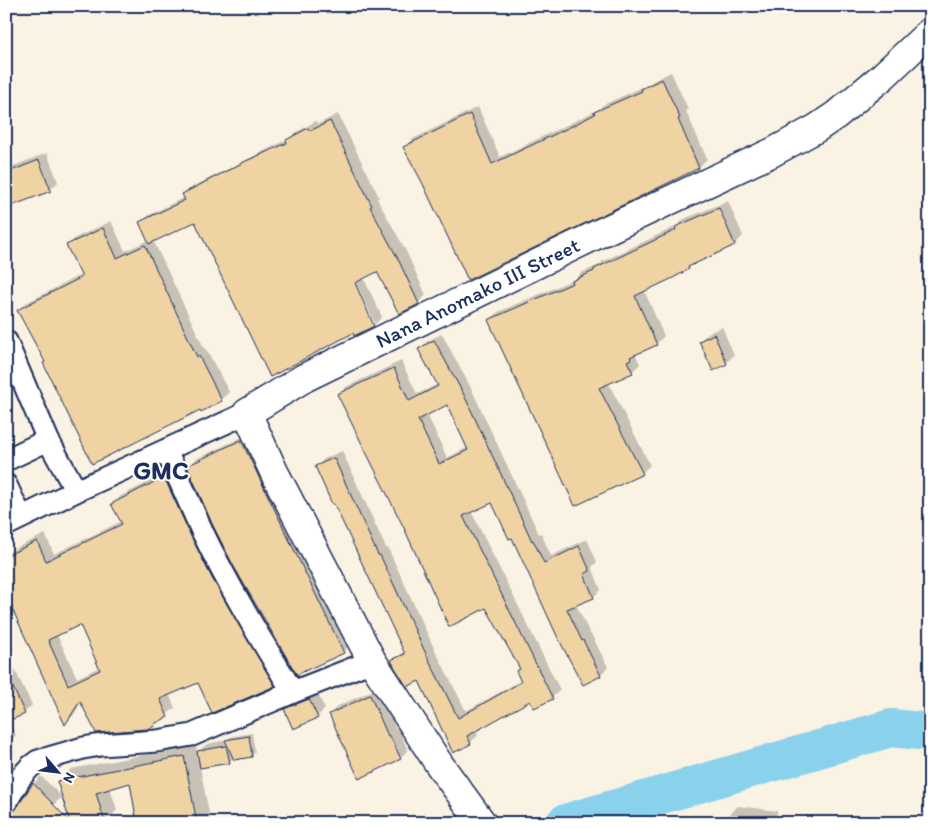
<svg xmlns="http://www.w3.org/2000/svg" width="936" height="829" viewBox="0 0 936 829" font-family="Itim,sans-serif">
<rect width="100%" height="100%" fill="#faf2e3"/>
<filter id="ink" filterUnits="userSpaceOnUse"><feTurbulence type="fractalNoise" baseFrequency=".02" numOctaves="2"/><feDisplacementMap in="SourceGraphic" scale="10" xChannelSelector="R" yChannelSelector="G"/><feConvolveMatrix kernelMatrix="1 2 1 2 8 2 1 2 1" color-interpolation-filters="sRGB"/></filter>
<g filter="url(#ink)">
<!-- shadow -->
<path fill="#0003" fill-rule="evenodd" d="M671 72 688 109 686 111 707 159 699 167 468 279 423 181 405 147 413 139 478 107 500 157 579 119 599 109 603 105 647 85 651 82Z
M338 114 379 197 377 199 405 249 426 295 418 303 377 270 363 277 382 317 374 325 355 334 196 220 153 240 205 350 206 349 229 392 221 400 46 362 18 310 26 303 82 274 68 245 75 238 111 221 125 251 149 240 141 223 149 215 185 197 184 194 192 187 290 138 295 133 316 121 318 124ZM353 277 375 324H372L351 278Z
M47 153 58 182 50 190 6 207V169Z
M728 201 743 236 735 244 692 264 688 268 644 290 664 336 656 344 635 353 640 364 632 372 608 382 650 465 642 473 490 320 498 312 577 278 581 273 599 265 603 261 677 226 684 219Z
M722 327 734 355 726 363 700 341 708 333Z
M442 334 471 388 539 534 541 533 551 556 587 539 597 562 592 567 601 590 593 597 576 604 590 634H591L608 667 600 675 513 536 493 501 471 511 560 690 552 698 531 699 475 730 478 735 470 743 420 680 393 660 405 651 317 466 324 459 342 451 386 548H388L433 646 466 711 522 680 517 671 520 668 487 607 405 527 339 395 346 387 401 361 417 394 438 384 420 349 427 341ZM448 403 468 447 447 458 427 414Z
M249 434 350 645 343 652 302 671 298 675 235 566 188 467 196 459Z
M172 470 282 677 274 685 199 682 169 694 175 708 154 725 82 701 73 716 66 723 6 592V553L45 534 54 554 122 521 113 504 121 496ZM81 623 100 667 77 678 57 635Z
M6 652 32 705 24 713 9 720 16 735 6 744Z
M378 688 396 729 398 728 408 750 400 758 330 714 338 706Z
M317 692 325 709 317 717 285 710 293 702Z
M252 733 255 752 252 756 234 757 229 762 200 767 211 823H139L131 781 110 788 117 810 105 822 101 823 59 781 71 769 196 745 197 753 207 744 227 740 230 737Z
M41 776 62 797 35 823H11L8 815 15 807 20 806 34 784Z
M738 806 777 811 776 823H726L727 817Z"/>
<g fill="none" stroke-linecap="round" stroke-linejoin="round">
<!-- river -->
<path stroke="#8ad1ec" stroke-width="38" d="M565 823 891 728 930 732"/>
</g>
<!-- building -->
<path fill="#f0d3a3" stroke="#1b2f5e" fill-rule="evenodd" d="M662 79 680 118 678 119 699 168 468 280 422 182 403 147 470 114 492 164 570 127 595 114 594 112 642 91 641 89Z
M330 121 372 206 370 207 398 259 419 304 399 314 377 272 355 283 374 326 354 336 353 333 270 377 195 222 149 244 139 222 185 200 182 194 246 161 287 143 286 140 308 128 310 131Z
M39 160 51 191 6 208V173Z
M719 208 735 245 688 267 689 269 673 278 635 296 657 345 630 357 631 359 627 361 633 373 599 388 643 474 575 506 488 320 573 283 572 281 594 271V269L676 230 675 227Z
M103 228 117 258 145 245 197 357 199 356 222 401 201 412 200 410 92 464 43 363 45 362 17 310 82 277 66 245Z
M714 334 727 364 713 371 699 341Z
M434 340 464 395 532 541 533 540 544 563 579 546 590 571 584 574 594 598 567 609 582 641 583 640 601 676 583 685 558 638 512 538 509 539 492 503 463 516 553 699 534 708 530 701 467 736 471 744 453 753 419 681 407 687 395 668 391 660 405 654 334 504H332L315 466 334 458 378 555H380L426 654 458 718 521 682 516 671 520 669 486 608 449 627 404 528 337 394 394 368 409 401 438 386 418 349ZM447 405 468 450 439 464 418 420Z
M241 440 344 653 298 674V677L234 567 213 526 187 466Z
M164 477 191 536 212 578 275 686 212 713 198 683 160 699 168 717 154 724 155 726 147 729 96 733 80 701 65 725 6 595V556L37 541 46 561 122 524 111 504ZM80 625 100 670 68 685 48 640Z
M6 672 25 714 6 722Z
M370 695 388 736H390L401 759 359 779 329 714Z
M309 699 318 718 293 729 284 709Z
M249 736 252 757 234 760 225 740Z
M226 746 230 763 200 768 197 751Z
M184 756 197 823H137L130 783 96 793 105 823H6V817L16 809 33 783 70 822 57 781Z"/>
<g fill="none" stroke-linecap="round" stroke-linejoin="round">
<defs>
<path id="street" d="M6 341 48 440
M166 450C178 477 190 504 202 531 229 587 261 640 293 692
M6 460 48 440 76 491
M6 485 21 517
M6 525 76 491 247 413
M6 802 21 777 30 767 38 761 83 748 101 745 157 741 192 735 293 692 372 661"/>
<g id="secondary">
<path id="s1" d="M482 823 439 764 372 661 274 472 247 413 304 378 600 233 773 152 817 128 836 115 882 77 930 32"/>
</g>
</defs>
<!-- street casing -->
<use href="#street" stroke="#1b2f5e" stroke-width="25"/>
<!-- secondary casing -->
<use href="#secondary" stroke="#1b2f5e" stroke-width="31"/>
<!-- street -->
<use href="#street" stroke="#fff" stroke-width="21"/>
<!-- secondary -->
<use href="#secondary" stroke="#fff" stroke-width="28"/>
</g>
</g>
<g text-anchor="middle" stroke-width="4" stroke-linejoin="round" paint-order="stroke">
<!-- street labels -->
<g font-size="21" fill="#1b2f5e" stroke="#fff">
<text dy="7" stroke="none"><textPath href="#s1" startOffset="734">Nana Anomako III Street</textPath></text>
</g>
<!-- district labels -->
<g font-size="26" font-weight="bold" fill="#1b2f5e" stroke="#fff">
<text x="161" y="479">GMC</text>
</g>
</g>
<!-- margin -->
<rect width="936" height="829" fill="none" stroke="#fff" stroke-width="25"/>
<rect x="12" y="12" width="911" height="804" fill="none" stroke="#1b2f5e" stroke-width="2" filter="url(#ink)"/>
<!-- north arrow -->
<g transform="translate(58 772) rotate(118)" stroke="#ffffff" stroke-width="4" paint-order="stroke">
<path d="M0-4L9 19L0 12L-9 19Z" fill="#1b2f5e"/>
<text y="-8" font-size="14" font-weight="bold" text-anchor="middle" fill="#1b2f5e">N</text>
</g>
</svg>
